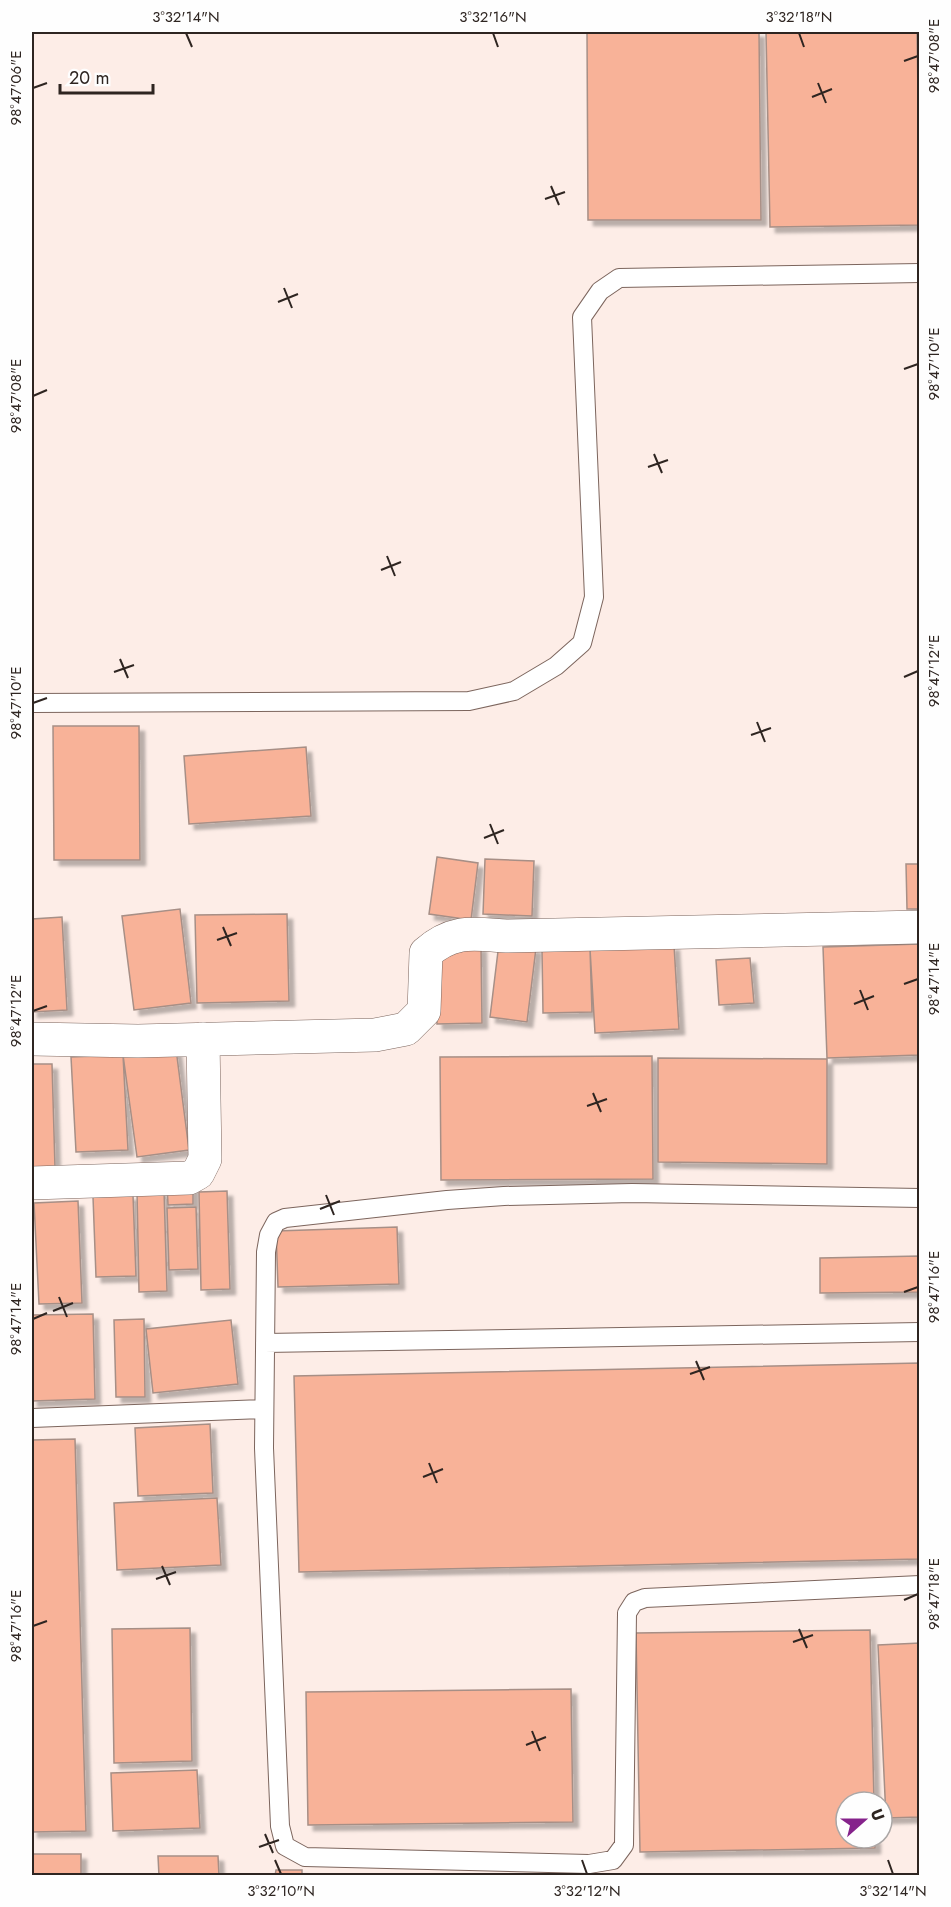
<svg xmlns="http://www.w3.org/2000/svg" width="951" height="1907" viewBox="0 0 951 1907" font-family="Jost,sans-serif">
<defs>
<filter id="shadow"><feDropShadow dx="5.5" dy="5.5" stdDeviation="1.5" flood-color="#0004"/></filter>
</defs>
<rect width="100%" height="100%" fill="#fdede7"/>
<!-- building -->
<path fill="#f8b298" stroke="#a78f86" stroke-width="1.5" filter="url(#shadow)" d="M587 32H759L761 220H588Z
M766 32H917L920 225 770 227Z
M53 726H139L140 860H54Z
M306 747 311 816 189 824 184 756Z
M437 857 478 863 471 920 429 914Z
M485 859 534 861 532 916 483 914Z
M906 864H920V909H907Z
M180 909 191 1003 134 1010 122 916Z
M287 914 289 1001 197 1003 195 915Z
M62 917 67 1010 32 1012V919Z
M499 943 536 948 527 1022 490 1017Z
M920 944V1055L827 1058 823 947Z
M674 945 679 1029 595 1033 590 949Z
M481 946 482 1023 437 1024 436 947Z
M590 949 592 1012 543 1013 542 950Z
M750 958 754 1003 719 1005 716 960Z
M176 1049 189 1150 137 1157 123 1055Z
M123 1055 128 1150 76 1152 71 1057Z
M652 1056 653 1179 441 1180 440 1057Z
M658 1058 827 1059V1164L658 1162Z
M32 1064H52L55 1168 32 1169Z
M167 1183H193V1204L168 1205Z
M164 1190 167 1291 139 1292 137 1191Z
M227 1191 230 1289 201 1290 199 1192Z
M133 1195 136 1276 96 1277 93 1197Z
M78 1201 82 1303 39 1304 34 1203Z
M196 1207 198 1269 169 1270 167 1208Z
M397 1227 399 1284 278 1287 276 1231Z
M920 1256V1292L820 1293V1258Z
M93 1314 95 1399 32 1401V1315Z
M144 1319 145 1397H116L114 1320Z
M231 1320 238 1384 153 1393 146 1329Z
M920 1363V1559L299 1572 294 1376Z
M210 1424 213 1493 138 1496 135 1428Z
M75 1439 86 1831 32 1832V1440Z
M217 1498 221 1565 117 1570 114 1503Z
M190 1628 192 1761 114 1763 112 1629Z
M870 1630 874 1802H846V1838H875V1848L640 1852 636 1633Z
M920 1643V1817L886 1818 878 1645Z
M571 1689 573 1822 308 1825 306 1692Z
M197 1770 200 1828 113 1831 111 1773Z
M32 1854H81V1876H32Z
M158 1856H218L219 1876H159Z
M276 1870H302V1876H275Z"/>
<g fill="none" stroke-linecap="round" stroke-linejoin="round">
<defs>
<path id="service" d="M32 703 469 701 514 691 556 666 582 643 594 597 582 317 600 291 619 278 920 273
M920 1198 632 1193 504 1196 447 1200 285 1218 276 1222 269 1235 266 1252 264 1448 280 1826 285 1846 305 1857 589 1864 613 1860 624 1845 627 1613 634 1602 645 1598 920 1585
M265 1343 920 1332
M32 1418 264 1409"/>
<path id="minor" d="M32 1039 138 1041 375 1035 406 1029 424 1011 426 953C453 929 473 934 506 936L920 927
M32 1183 189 1178 198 1173 205 1159 203 1039"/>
</defs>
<!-- service casing -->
<use href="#service" stroke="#7c655d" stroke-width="20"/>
<!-- minor casing -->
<use href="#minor" stroke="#7c655d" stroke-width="34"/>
<!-- service -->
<use href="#service" stroke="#fff" stroke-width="18"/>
<!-- minor -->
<use href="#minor" stroke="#fff" stroke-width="33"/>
</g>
<!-- ticks -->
<path fill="none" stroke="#2e2521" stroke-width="2" d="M186 33 192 47M493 33 498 47M799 33 804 47M904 61 918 56M818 83 826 103M33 88 47 83M812 97 832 89M551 186 559 205M545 199 565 192M284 288 292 308M278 302 298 294M904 369 918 364M33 396 47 390M654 454 662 473M648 467 668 460M387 556 395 576M381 570 401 562M120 659 128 678M114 672 134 665M904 677 918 671M33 703 47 698M757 722 765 742M751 735 771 728M490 824 498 844M484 838 504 830M223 927 231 946M217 940 237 933M904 984 918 979M860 990 868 1010M854 1004 874 996M33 1011 47 1006M593 1093 601 1112M587 1106 607 1099M326 1195 334 1215M320 1209 340 1201M904 1292 918 1287M59 1297 67 1317M53 1311 73 1303M33 1319 47 1313M696 1361 704 1380M690 1374 710 1367M429 1463 437 1483M423 1477 443 1469M162 1566 170 1585M156 1579 176 1572M904 1600 918 1594M33 1626 47 1621M799 1629 807 1648M793 1642 813 1635M532 1731 540 1751M526 1745 546 1737M265 1834 273 1853M259 1847 279 1840M275 1860 281 1874M582 1860 587 1874M888 1860 893 1874"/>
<!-- border -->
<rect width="951" height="1907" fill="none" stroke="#fefefe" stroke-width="66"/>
<!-- north arrow -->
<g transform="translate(864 1820) rotate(69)"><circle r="28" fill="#fefefe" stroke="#aba7a6" stroke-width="1.5"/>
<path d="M0-4.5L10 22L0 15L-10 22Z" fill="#85228b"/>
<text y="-9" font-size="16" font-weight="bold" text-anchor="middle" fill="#2e2521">U</text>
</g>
<!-- scale -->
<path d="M60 84v9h93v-9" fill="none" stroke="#2e2521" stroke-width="3"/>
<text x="69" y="84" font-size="18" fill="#2e2521" stroke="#fefefe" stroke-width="4.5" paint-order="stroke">20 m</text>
<rect x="33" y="33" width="885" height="1841" fill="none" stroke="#2e2521" stroke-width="2"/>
<g font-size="15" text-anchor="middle" fill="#2e2521">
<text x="186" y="22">3°32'14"N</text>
<text x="493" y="22">3°32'16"N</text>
<text x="799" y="22">3°32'18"N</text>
<text transform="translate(934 56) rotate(-90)" y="5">98°47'08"E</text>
<text transform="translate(16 88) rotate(-90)" y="5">98°47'06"E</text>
<text transform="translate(934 364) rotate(-90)" y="5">98°47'10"E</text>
<text transform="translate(16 396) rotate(-90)" y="5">98°47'08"E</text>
<text transform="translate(934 671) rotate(-90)" y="5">98°47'12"E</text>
<text transform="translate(16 703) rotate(-90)" y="5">98°47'10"E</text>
<text transform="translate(934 979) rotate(-90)" y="5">98°47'14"E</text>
<text transform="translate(16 1011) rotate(-90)" y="5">98°47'12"E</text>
<text transform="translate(934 1287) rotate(-90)" y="5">98°47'16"E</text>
<text transform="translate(16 1319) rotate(-90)" y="5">98°47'14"E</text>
<text transform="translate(934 1594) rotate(-90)" y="5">98°47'18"E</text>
<text transform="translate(16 1626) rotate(-90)" y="5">98°47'16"E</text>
<text x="281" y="1896">3°32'10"N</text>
<text x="587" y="1896">3°32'12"N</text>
<text x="893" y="1896">3°32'14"N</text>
</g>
</svg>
